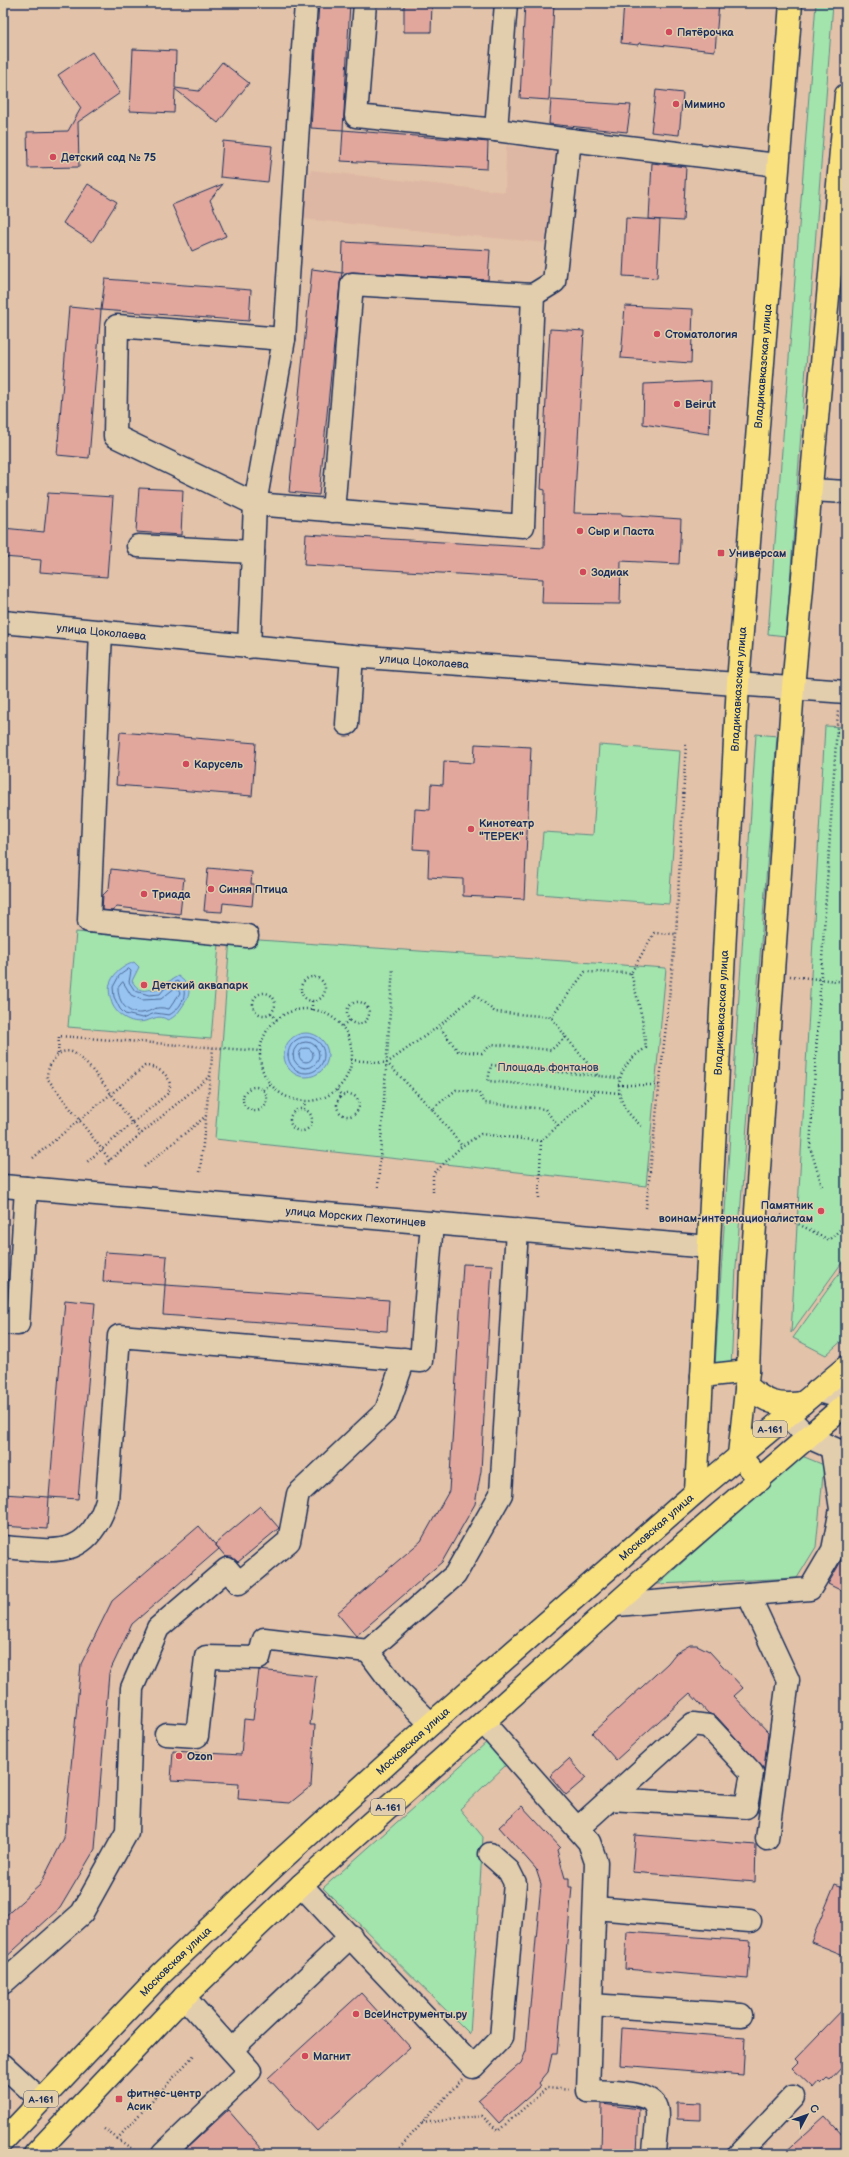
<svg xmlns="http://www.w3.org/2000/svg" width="849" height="2157" viewBox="0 0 849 2157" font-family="'Balsamiq Sans',sans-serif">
<rect width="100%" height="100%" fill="#e2c2a8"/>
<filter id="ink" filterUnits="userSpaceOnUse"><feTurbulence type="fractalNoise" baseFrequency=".025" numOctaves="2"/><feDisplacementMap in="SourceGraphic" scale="8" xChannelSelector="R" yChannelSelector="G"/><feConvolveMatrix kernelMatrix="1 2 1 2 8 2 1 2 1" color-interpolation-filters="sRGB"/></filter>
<g filter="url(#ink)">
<!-- built -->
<path fill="#deb7a4" d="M506 146 562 150 555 244 302 219 311 170 505 192Z"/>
<!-- green -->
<path fill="#a3e3ac" stroke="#5f8985" d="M816 3H833L786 636 768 634Z
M825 726 846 727V1257L791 1333Z
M756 734 777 736 736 1267 731 1367 715 1366Z
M599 745 680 751 669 904 538 894 543 832 593 835Z
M76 932 219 944 211 1039 68 1027Z
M230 938 666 968 646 1186 215 1139Z
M846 1264V1337L826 1355 793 1338Z
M802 1456 824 1465 816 1547 797 1578 658 1584Z
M487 1742 507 1764 460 1809 483 1837 470 2034 323 1888Z"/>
<!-- water -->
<path fill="#97c4f1" stroke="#6588b6" d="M134 962 139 967 132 981C142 997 146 987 158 990L161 986 178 976C193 987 191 994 182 1007 178 1013 175 1017 168 1020 158 1014 155 1019 145 1021 131 1025 114 1014 111 1000 109 993 108 986 112 979 117 970 125 966 134 962Z
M284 1055a22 22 0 1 1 44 0a22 22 0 1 1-44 0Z"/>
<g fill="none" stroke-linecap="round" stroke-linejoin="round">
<!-- shore -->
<path stroke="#4d6b99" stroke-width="1" d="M129 969 131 971 129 982 135 991 149 995 160 994 164 989 177 981C192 990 181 1009 169 1015L155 1013 143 1018 138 1017 125 1014 120 1009 114 997 113 987 119 976Z
M123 982 131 995 142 1000 161 999 176 987 180 993 169 1009C152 1005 154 1012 141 1013 127 1014 118 1002 118 988Z
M288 1055a18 18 0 1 1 36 0a18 18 0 1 1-36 0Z
M293 1055a13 13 0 1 1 26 0a13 13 0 1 1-26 0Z
M299 1055a7 7 0 1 1 14 0a7 7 0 1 1-14 0Z"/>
</g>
<!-- building -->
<path fill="#e1a79d" stroke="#1b2f5e" d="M319 3H350L343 130 311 128Z
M404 3H432L431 32H404Z
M525 3H554L549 100 520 98Z
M624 3H719L715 51 639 43 638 45 621 43Z
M133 49 176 51 175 88 199 91 222 62 249 83 218 123 175 89 174 113 130 111Z
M92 52 120 93 78 122 79 167 28 168 27 132 68 131 81 108 58 75Z
M656 90 683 93 679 135 651 132Z
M551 100 631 105 627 132 549 124Z
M343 130 488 142 487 169 341 161Z
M223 141 272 146 268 182 220 177Z
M652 163 686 167 683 221 649 219Z
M88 184 117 202 92 242 63 223Z
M223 184 210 200 226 236 192 251 172 205Z
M626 218 660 220 657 278 623 276Z
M343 242 490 250 488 280 353 272 342 273Z
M312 269 342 273 340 283 319 495 289 492Z
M105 279 251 290 249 321 101 310Z
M625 306 693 309 691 363 621 358Z
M69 307 101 310 89 458 57 455Z
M550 329 584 331 574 513 622 514V515L681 519 679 564 621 561 620 604 542 603 543 579 304 565 306 534 544 548 545 490 541 489Z
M711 381 709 434 643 424 644 384Z
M139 488 183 490 181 535 136 532Z
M48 493 113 497 107 577 40 572 41 560 3 557V528L44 532Z
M120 732 256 743 252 796 116 785Z
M475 744 531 747 524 899 463 896V879L428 877 429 850 413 849 415 809 430 810 431 784 443 785 444 761 474 763Z
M208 868 252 872 251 884H254L252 906 223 903 222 912 204 911Z
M111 869 184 878 180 914 117 907 112 911 102 910 103 895 109 889Z
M105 1252 167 1256 165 1285 103 1281Z
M463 1264 492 1265 481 1471 475 1504 442 1562 356 1636 337 1613 421 1541 449 1491Z
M165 1285 389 1300 387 1331 163 1315Z
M65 1300 95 1303 78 1499 49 1497Z
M3 1494 49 1497 47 1529 3 1526Z
M260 1506 279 1528 238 1562 232 1557H226L215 1544Z
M199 1526 219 1549 132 1624 109 1673 95 1849 60 1908 3 1960V1918L40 1885 64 1838 81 1664 112 1601Z
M846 1549V1593L828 1584 844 1556Z
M690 1645H697L709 1651 743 1688 734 1696 768 1732 764 1769 717 1717 708 1713 690 1693 616 1760 592 1733 668 1663 676 1653Z
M259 1670 316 1676 310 1725H315L311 1786 290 1803 238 1799 239 1784 171 1780 173 1751 241 1755 244 1719 253 1720Z
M569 1759 586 1778 566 1795 550 1776Z
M522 1806 560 1847 557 1850 565 1878H569V1887H572L557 2054H552L548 2072 539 2083 541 2086 499 2123 478 2100 521 2063 526 2051 541 1884 536 1869 499 1827Z
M635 1835 756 1845 755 1882 632 1872Z
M835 1884 846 1888V1956L811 1942Z
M627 1932 751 1941 748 1979 625 1969Z
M361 1993 410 2047 317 2131 268 2078Z
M846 2006V2058L840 2064 843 2066 830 2080 827 2078 821 2084 819 2081 813 2088 792 2068 798 2062 795 2059Z
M622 2028 745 2038 743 2075 620 2065Z
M677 2102 701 2103V2120L677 2119Z
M602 2104 639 2109 637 2154H601Z
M228 2110 262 2149 255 2154H190L186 2149Z
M825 2116 846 2139V2146L837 2154H783Z"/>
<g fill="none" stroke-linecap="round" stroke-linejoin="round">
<defs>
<g id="minor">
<path d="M365 3 356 116 496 130"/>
<path d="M506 3 496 130 570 140"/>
<path d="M117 326 284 339 255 504 115 436Z"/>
<path d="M284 339 306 3"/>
<path d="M811 490 846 492"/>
<path d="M333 511 352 284 533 295"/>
<path d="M138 546 253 552"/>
<path id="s1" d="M3 622 352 656 846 692"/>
<path d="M101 631 89 921 247 936"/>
<path d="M249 647 255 504 523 526 533 295 554 282 570 140 777 165"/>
<path d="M347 724 352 656"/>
<path id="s2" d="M3 1186 709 1247"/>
<path d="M3 1323 18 1324 26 1188"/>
<path d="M817 1391 834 1395 846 1404"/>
<path d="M787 1416 808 1437 846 1454"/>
<path d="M3 1547C55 1551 88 1561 107 1500L119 1336 421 1361 432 1223"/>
<path d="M748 1594 788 1680 767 1839"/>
<path d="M616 1605 810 1589 833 1550 841 1509 832 1450"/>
<path d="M484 1723 589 1842 596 1862 588 2091C604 2092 651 2090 656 2108 659 2115 654 2144 654 2154"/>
<path d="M431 1724 398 1691 368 1651 455 1575 501 1494 517 1230"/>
<path d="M166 1734 197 1736 206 1657 259 1658 264 1639 368 1651"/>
<path d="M578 1828 693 1724 708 1726 752 1773 746 1807 610 1799"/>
<path d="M301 1885 473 2067 501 2038 515 1883 509 1871 490 1854"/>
<path d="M595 1908 750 1921"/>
<path d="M3 1983 82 1913 127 1832 132 1688 158 1628 227 1569 239 1583 289 1541 298 1494 386 1411 404 1359"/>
<path d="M591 2005 741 2015"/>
<path d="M232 2049 351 1936"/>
<path d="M3 2065 40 2099"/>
<path d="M163 2154 250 2071 184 1997"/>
<path d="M739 2154 793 2097"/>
</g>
<g id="major">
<path d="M702 1376 748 1371"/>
<path d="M746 1385C766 1403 777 1406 803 1403"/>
<path d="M760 1480 739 1455 748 1371 752 1268 793 688 846 95"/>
<path id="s3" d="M696 1492 738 683 791 3"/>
</g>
<g id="highway">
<path id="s4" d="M3 2141 161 1974 280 1861 431 1724 696 1492 846 1367"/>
<path d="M35 2154 184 1997 301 1885 638 1584 846 1404"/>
</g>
</defs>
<!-- minor casing -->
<use href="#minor" stroke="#1b2f5e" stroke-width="25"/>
<!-- major casing -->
<use href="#major" stroke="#1b2f5e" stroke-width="25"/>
<!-- highway casing -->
<use href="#highway" stroke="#1b2f5e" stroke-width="25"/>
<!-- path -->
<path stroke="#1b2f5e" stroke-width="2.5" stroke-dasharray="1 3" stroke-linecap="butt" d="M837 732H846
M631 973 642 1017 646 1048C610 1069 611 1103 643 1127
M790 976 846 982
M301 989a12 12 0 1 1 24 0a12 12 0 1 1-24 0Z
M253 1004a11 11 0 1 1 22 0a11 11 0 1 1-22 0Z
M475 995 495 1012 551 1017 566 1037 551 1050 492 1044 482 1053 458 1051 439 1026Z
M347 1013a11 11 0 1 1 22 0a11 11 0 1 1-22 0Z
M260 1055a46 46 0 1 1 92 0a46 46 0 1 1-92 0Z
M312 1010V1000
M271 1013 277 1020
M551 1017 585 972 631 973 654 933 676 934
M342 1026 350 1020
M566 1037 598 1076
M58 1054 59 1036 261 1051
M351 1060 387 1063
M618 1085H661
M243 1099a12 12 0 1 1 24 0a12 12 0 1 1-24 0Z
M263 1090 271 1084
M337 1090 342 1096
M619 1093 488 1081 491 1065 619 1078
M337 1105a11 11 0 1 1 22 0a11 11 0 1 1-22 0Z
M290 1120a11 11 0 1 1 22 0a11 11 0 1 1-22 0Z
M304 1109 305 1101
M432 1109 387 1063 439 1026
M558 1126 597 1091
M33 1158 145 1066C159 1066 177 1079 167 1094L87 1162
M110 1160 47 1078C47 1070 50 1064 55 1058 59 1052 67 1049 74 1053 93 1065 125 1114 141 1134
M105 1164 210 1076
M144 1167 206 1116
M200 1172 213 1048
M822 1186 810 1147 838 710
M378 1187 393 968
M433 1192V1174L462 1146 481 1134 541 1141 558 1126 545 1109 485 1103 478 1092 456 1090 432 1109 462 1146
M539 1198 541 1141
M646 1208 676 934 686 742
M781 1215 829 1240 846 1224
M422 2123 482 2116 498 2131 547 2088 571 2090
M104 2129 139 2154
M117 2139 195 2054
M103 2154 109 2148
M394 2154 462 2079"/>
<!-- minor -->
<use href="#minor" stroke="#e2cead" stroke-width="22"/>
<!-- major -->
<use href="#major" stroke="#fae180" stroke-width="22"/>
<!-- highway -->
<use href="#highway" stroke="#fae180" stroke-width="22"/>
</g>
</g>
<!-- markers -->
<g fill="#d1495b" stroke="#e2cead" stroke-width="1.5">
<circle cx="669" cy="32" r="4"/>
<circle cx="676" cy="104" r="4"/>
<circle cx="53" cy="157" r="4"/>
<circle cx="657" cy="334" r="4"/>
<circle cx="677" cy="404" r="4"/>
<circle cx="580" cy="531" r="4"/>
<rect x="717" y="549" width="8" height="8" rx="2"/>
<circle cx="583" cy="572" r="4"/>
<circle cx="186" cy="764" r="4"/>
<circle cx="471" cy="829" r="4"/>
<circle cx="211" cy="889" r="4"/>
<circle cx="144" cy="894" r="4"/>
<circle cx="144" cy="985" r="4"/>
<circle cx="821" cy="1211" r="4"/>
<circle cx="179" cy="1756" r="4"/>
<circle cx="356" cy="2014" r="4"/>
<circle cx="305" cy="2056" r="4"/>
<rect x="115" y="2095" width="8" height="8" rx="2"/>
</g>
<g text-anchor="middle" stroke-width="3" stroke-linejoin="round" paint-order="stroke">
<!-- shield labels -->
<g fill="#e2cead" stroke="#575f76" stroke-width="1">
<rect x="753" y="1421" width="34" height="16" rx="3"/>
<rect x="371" y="1799" width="34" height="16" rx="3"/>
<rect x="24" y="2091" width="34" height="16" rx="3"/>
</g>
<g font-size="10" font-weight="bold" fill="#1b2f5e">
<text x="770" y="1433">А-161</text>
<text x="388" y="1811">А-161</text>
<text x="41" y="2103">А-161</text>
</g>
<!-- poi labels -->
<g font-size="11" font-weight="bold" fill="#1b2f5e" stroke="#e2cead" text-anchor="start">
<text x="677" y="36">Пятёрочка</text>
<text x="684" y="108">Мимино</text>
<text x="61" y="161">Детский сад № 75</text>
<text x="665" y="338">Стоматология</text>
<text x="685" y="408">Beirut</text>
<text x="588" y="535">Сыр и Паста</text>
<text x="729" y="557">Универсам</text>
<text x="591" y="576">Зодиак</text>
<text x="194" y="768">Карусель</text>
<text x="479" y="827">Кинотеатр<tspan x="479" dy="13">"ТЕРЕК"</tspan></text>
<text x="219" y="893">Синяя Птица</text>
<text x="152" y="898">Триада</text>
<text x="152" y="989">Детский аквапарк</text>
<text x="813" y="1209" text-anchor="end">Памятник<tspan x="813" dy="13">воинам-интернационалистам</tspan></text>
<text x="187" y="1760">Ozon</text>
<text x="364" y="2018">ВсеИнструменты.ру</text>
<text x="313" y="2060">Магнит</text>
<text x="127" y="2097">фитнес-центр<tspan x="127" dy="13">Асик</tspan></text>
</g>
<!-- street labels -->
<g font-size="11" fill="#1b2f5e" stroke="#e2cead">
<text dy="4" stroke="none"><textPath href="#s3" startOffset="1128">Владикавказская улица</textPath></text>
<text dy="4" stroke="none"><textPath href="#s1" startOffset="99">улица Цоколаева</textPath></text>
<text dy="4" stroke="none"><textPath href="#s1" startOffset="423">улица Цоколаева</textPath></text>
<text dy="4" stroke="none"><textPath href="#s3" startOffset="804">Владикавказская улица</textPath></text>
<text dy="4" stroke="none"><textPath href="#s3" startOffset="480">Владикавказская улица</textPath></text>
<text dy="4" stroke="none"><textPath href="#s2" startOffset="354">улица Морских Пехотинцев</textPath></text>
<text dy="4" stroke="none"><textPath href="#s4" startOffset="897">Московская улица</textPath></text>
<text dy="4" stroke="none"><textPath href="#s4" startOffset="573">Московская улица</textPath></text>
<text dy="4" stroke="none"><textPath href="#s4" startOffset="249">Московская улица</textPath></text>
</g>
<!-- park labels -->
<g font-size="11" fill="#294166" stroke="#e2cead">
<text x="548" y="1071">Площадь фонтанов</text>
</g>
</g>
<!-- margin -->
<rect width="849" height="2157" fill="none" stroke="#e2cead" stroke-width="16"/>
<rect x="8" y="8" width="833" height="2141" fill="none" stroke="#1b2f5e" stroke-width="1.5" filter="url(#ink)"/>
<!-- north arrow -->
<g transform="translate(807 2115) rotate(49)" stroke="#e2cead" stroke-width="3" paint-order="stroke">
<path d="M0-3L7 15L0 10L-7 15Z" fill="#1b2f5e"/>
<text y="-6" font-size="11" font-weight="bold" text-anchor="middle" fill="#1b2f5e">С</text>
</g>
</svg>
